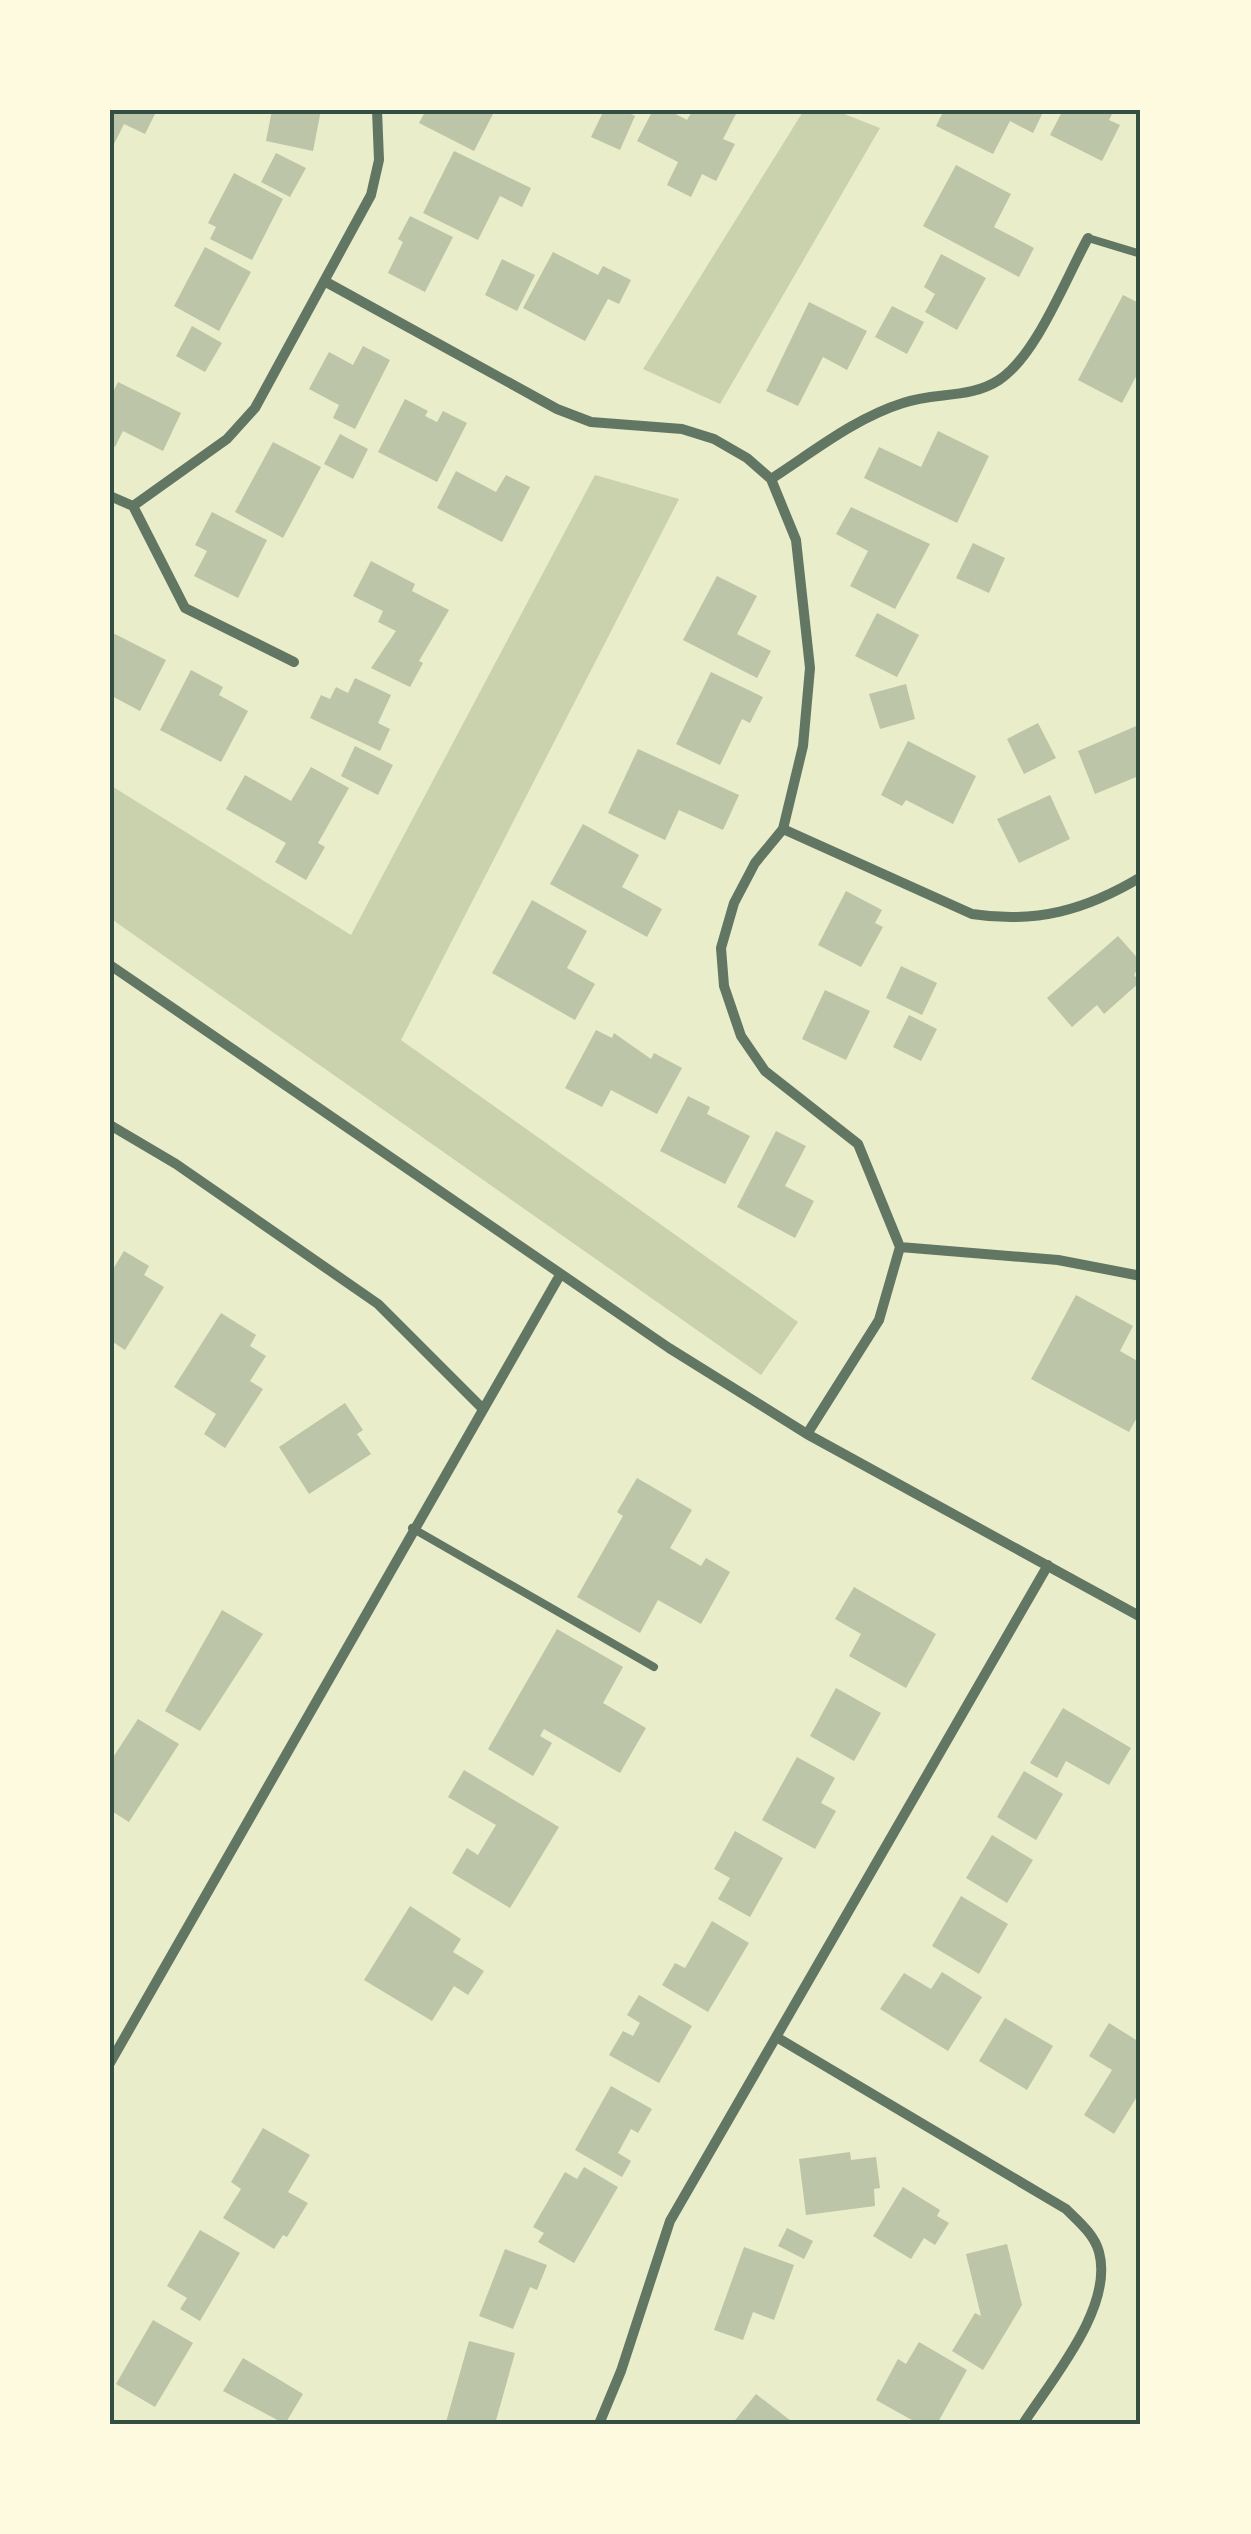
<svg xmlns="http://www.w3.org/2000/svg" width="1251" height="2534" viewBox="0 0 1251 2534" font-family="'Alegreya Sans',sans-serif">
<rect width="100%" height="100%" fill="#e9edc9"/>
<!-- green -->
<path fill="#cad2ad" d="M804 110H834L880 128 720 404 643 369Z
M595 475 679 499 401 1040 798 1322 761 1375 110 918V785L351 935Z"/>
<!-- building -->
<path fill="#bcc5a7" d="M110 110H157L145 134 124 124 110 152Z
M272 110H321L313 151 266 141Z
M426 110H495L474 151 419 123Z
M604 110H623L635 116 620 150 591 137Z
M653 110H668L687 120 693 110H738L723 139 735 144 716 181 702 174 691 197 667 185 678 162 637 141Z
M944 110H1044L1033 133 1010 121 993 154 936 126Z
M1063 110H1114L1109 120 1120 125 1102 161 1050 135Z
M454 151 531 188 522 207 500 196 478 240 423 213Z
M276 153 306 168 290 197 261 182Z
M956 165 1011 194 994 227 1034 248 1019 277 923 226Z
M234 173 283 199 252 260 210 239 216 227 208 223Z
M410 216 453 237 425 292 388 273 403 242 398 239Z
M205 247 251 272 219 331 174 306Z
M553 252 598 275 603 266 631 280 619 304 608 299 585 341 523 308Z
M941 254 986 278 957 330 925 312 935 294 924 287Z
M502 259 535 275 517 311 485 295Z
M1123 295 1141 304V367L1122 403 1078 380Z
M809 302 867 331 847 370 823 357 798 406 766 391Z
M892 306 924 322 907 354 875 337Z
M192 326 222 343 205 372 176 356Z
M363 346 390 360 355 429 333 418 339 405 309 389 329 352 353 365Z
M118 382 181 413 163 451 123 431 115 447 110 445V398Z
M405 399 428 411 425 416 437 422 443 411 467 423 437 482 378 452Z
M938 431 989 456 957 523 864 478 879 447 921 467Z
M340 434 368 449 353 479 324 464Z
M273 442 321 467 283 538 235 512Z
M456 471 496 492 506 475 530 487 502 542 437 508Z
M851 507 930 544 895 609 850 586 868 551 836 534Z
M212 512 267 540 238 598 194 576 207 551 195 545Z
M973 543 1005 558 989 593 956 578Z
M371 561 415 584 412 591 449 610 419 661 423 663 410 687 371 668 396 631 378 622 383 611 353 596Z
M717 576 757 596 737 634 771 651 757 678 683 640Z
M877 613 919 635 897 677 855 656Z
M111 632 166 660 140 711 110 695Z
M191 670 223 687 219 695 248 711 221 762 160 730Z
M711 672 763 697 750 723 742 719 720 765 676 744Z
M355 678 391 695 378 723 390 729 380 751 310 718 321 695 330 699 336 687 348 693Z
M906 684 915 719 880 729 869 694Z
M1038 723 1056 758 1024 774 1007 739Z
M1141 724V775L1095 794 1078 751Z
M908 741 976 776 953 824 906 800 902 806 881 795Z
M355 746 393 765 378 795 341 776Z
M638 749 739 795 723 830 679 810 665 840 608 813Z
M311 767 349 788 318 843 325 847 306 880 275 862 286 843 226 809 245 775 291 801Z
M1050 795 1070 839 1019 863 997 819Z
M583 824 639 855 622 887 662 909 647 937 550 884Z
M846 891 882 910 875 923 883 927 861 967 818 945Z
M532 900 587 931 567 968 595 984 575 1020 492 973Z
M1118 936 1141 962 1134 975 1140 982 1104 1014 1097 1005 1072 1027 1047 998Z
M901 966 937 983 922 1015 886 998Z
M825 990 870 1011 846 1060 802 1039Z
M909 1015 937 1029 921 1061 893 1047Z
M596 1030 612 1038 614 1033 651 1059 654 1053 682 1068 657 1114 611 1090 602 1107 565 1088Z
M688 1096 710 1107 707 1114 750 1136 725 1184 660 1151Z
M776 1131 806 1146 785 1186 814 1201 795 1238 737 1207Z
M124 1251 149 1266 144 1275 164 1287 125 1350 110 1340V1274Z
M1076 1295 1133 1326 1120 1351 1141 1363V1410L1129 1432 1031 1379Z
M221 1313 256 1335 250 1346 266 1356 250 1381 263 1389 225 1448 204 1434 216 1414 174 1387Z
M345 1403 363 1430 357 1434 371 1454 309 1494 279 1447Z
M637 1478 692 1510 670 1548 701 1566 706 1558 730 1572 701 1624 658 1600 640 1633 577 1597 623 1516 617 1512Z
M854 1587 936 1634 906 1688 849 1656 861 1634 835 1619Z
M222 1610 263 1634 200 1731 165 1711Z
M557 1629 623 1667 603 1703 646 1728 620 1773 544 1729 540 1736 552 1743 533 1776 488 1749Z
M836 1688 881 1713 854 1761 810 1736Z
M1063 1708 1131 1748 1109 1785 1066 1761 1057 1778 1030 1763Z
M138 1719 179 1744 129 1822 110 1810V1762Z
M797 1757 835 1778 821 1803 836 1811 815 1849 762 1820Z
M464 1770 559 1827 510 1908 452 1873 467 1848 478 1855 496 1825 448 1797Z
M1024 1771 1063 1794 1036 1840 997 1817Z
M735 1831 783 1858 750 1917 718 1899 730 1878 714 1869Z
M992 1835 1033 1860 1007 1903 966 1878Z
M961 1896 1008 1924 979 1974 932 1946Z
M410 1906 461 1939 453 1952 484 1971 468 1995 454 1986 432 2021 364 1980Z
M712 1921 749 1943 708 2012 662 1985 675 1963 685 1968Z
M942 1972 982 1997 948 2051 880 2009 904 1973 931 1989Z
M639 1995 692 2026 659 2083 609 2055 623 2031 633 2036 640 2023 627 2015Z
M1005 2018 1053 2046 1027 2090 979 2061Z
M1109 2023 1141 2043V2090L1114 2134 1084 2115 1112 2070 1089 2056Z
M611 2086 652 2109 638 2133 631 2129 618 2153 631 2161 622 2177 575 2150Z
M263 2128 310 2155 288 2192 308 2203 287 2237 283 2235 274 2249 223 2218 241 2189 231 2182Z
M850 2152 851 2160 876 2157 880 2188 874 2189 875 2206 806 2215 799 2159Z
M584 2167 618 2187 574 2263 538 2242 544 2233 533 2227 565 2172 577 2179Z
M903 2187 940 2210 937 2216 949 2223 935 2245 924 2238 911 2259 873 2236Z
M787 2228 813 2241 804 2259 778 2246Z
M200 2230 240 2253 200 2321 180 2309 187 2298 167 2286Z
M1007 2244 1022 2305 983 2370 952 2351 975 2313 981 2316 966 2254Z
M744 2247 794 2265 774 2320 753 2312 743 2340 714 2330Z
M505 2249 547 2265 537 2290 530 2287 513 2329 479 2316Z
M153 2320 193 2343 155 2407 116 2384Z
M469 2341 515 2353 495 2424 446 2422Z
M919 2342 967 2370 937 2424H919L876 2400 898 2359 906 2364Z
M243 2358 303 2394 285 2424 223 2391Z
M756 2394 795 2424H732Z"/>
<g fill="none" stroke-linecap="round" stroke-linejoin="round">
<!-- service -->
<path stroke="#617663" stroke-width="8" d="M1088 238 1141 254
M412 1528 654 1667"/>
<!-- minor -->
<path stroke="#617663" stroke-width="10" d="M326 282 557 409 591 422 682 429 714 439 747 458 771 479 796 540 810 668 803 746 783 829 755 863 734 903 721 948 724 986 741 1036 765 1071 858 1144 900 1247 879 1320 807 1434
M771 479C813 452 855 418 903 403 935 392 970 399 999 380 1036 356 1066 278 1088 238
M110 496 133 506
M294 662 185 608 133 506 227 439 255 408 371 195 379 160 377 110
M783 829 972 914C1036 924 1086 910 1141 877
M110 965 669 1348 807 1434 1141 1617
M110 1125 176 1164 378 1304 481 1407
M900 1247 1058 1260 1141 1276
M778 2038 1066 2209C1079 2222 1094 2234 1099 2252 1114 2307 1052 2379 1023 2424
M110 2063 560 1275
M599 2424 621 2371 670 2221 1048 1565"/>
</g>
<!-- border -->
<rect width="1251" height="2534" fill="none" stroke="#fefae0" stroke-width="225"/>
<rect x="112" y="112" width="1026" height="2310" fill="none" stroke="#344e41" stroke-width="4"/>
</svg>
